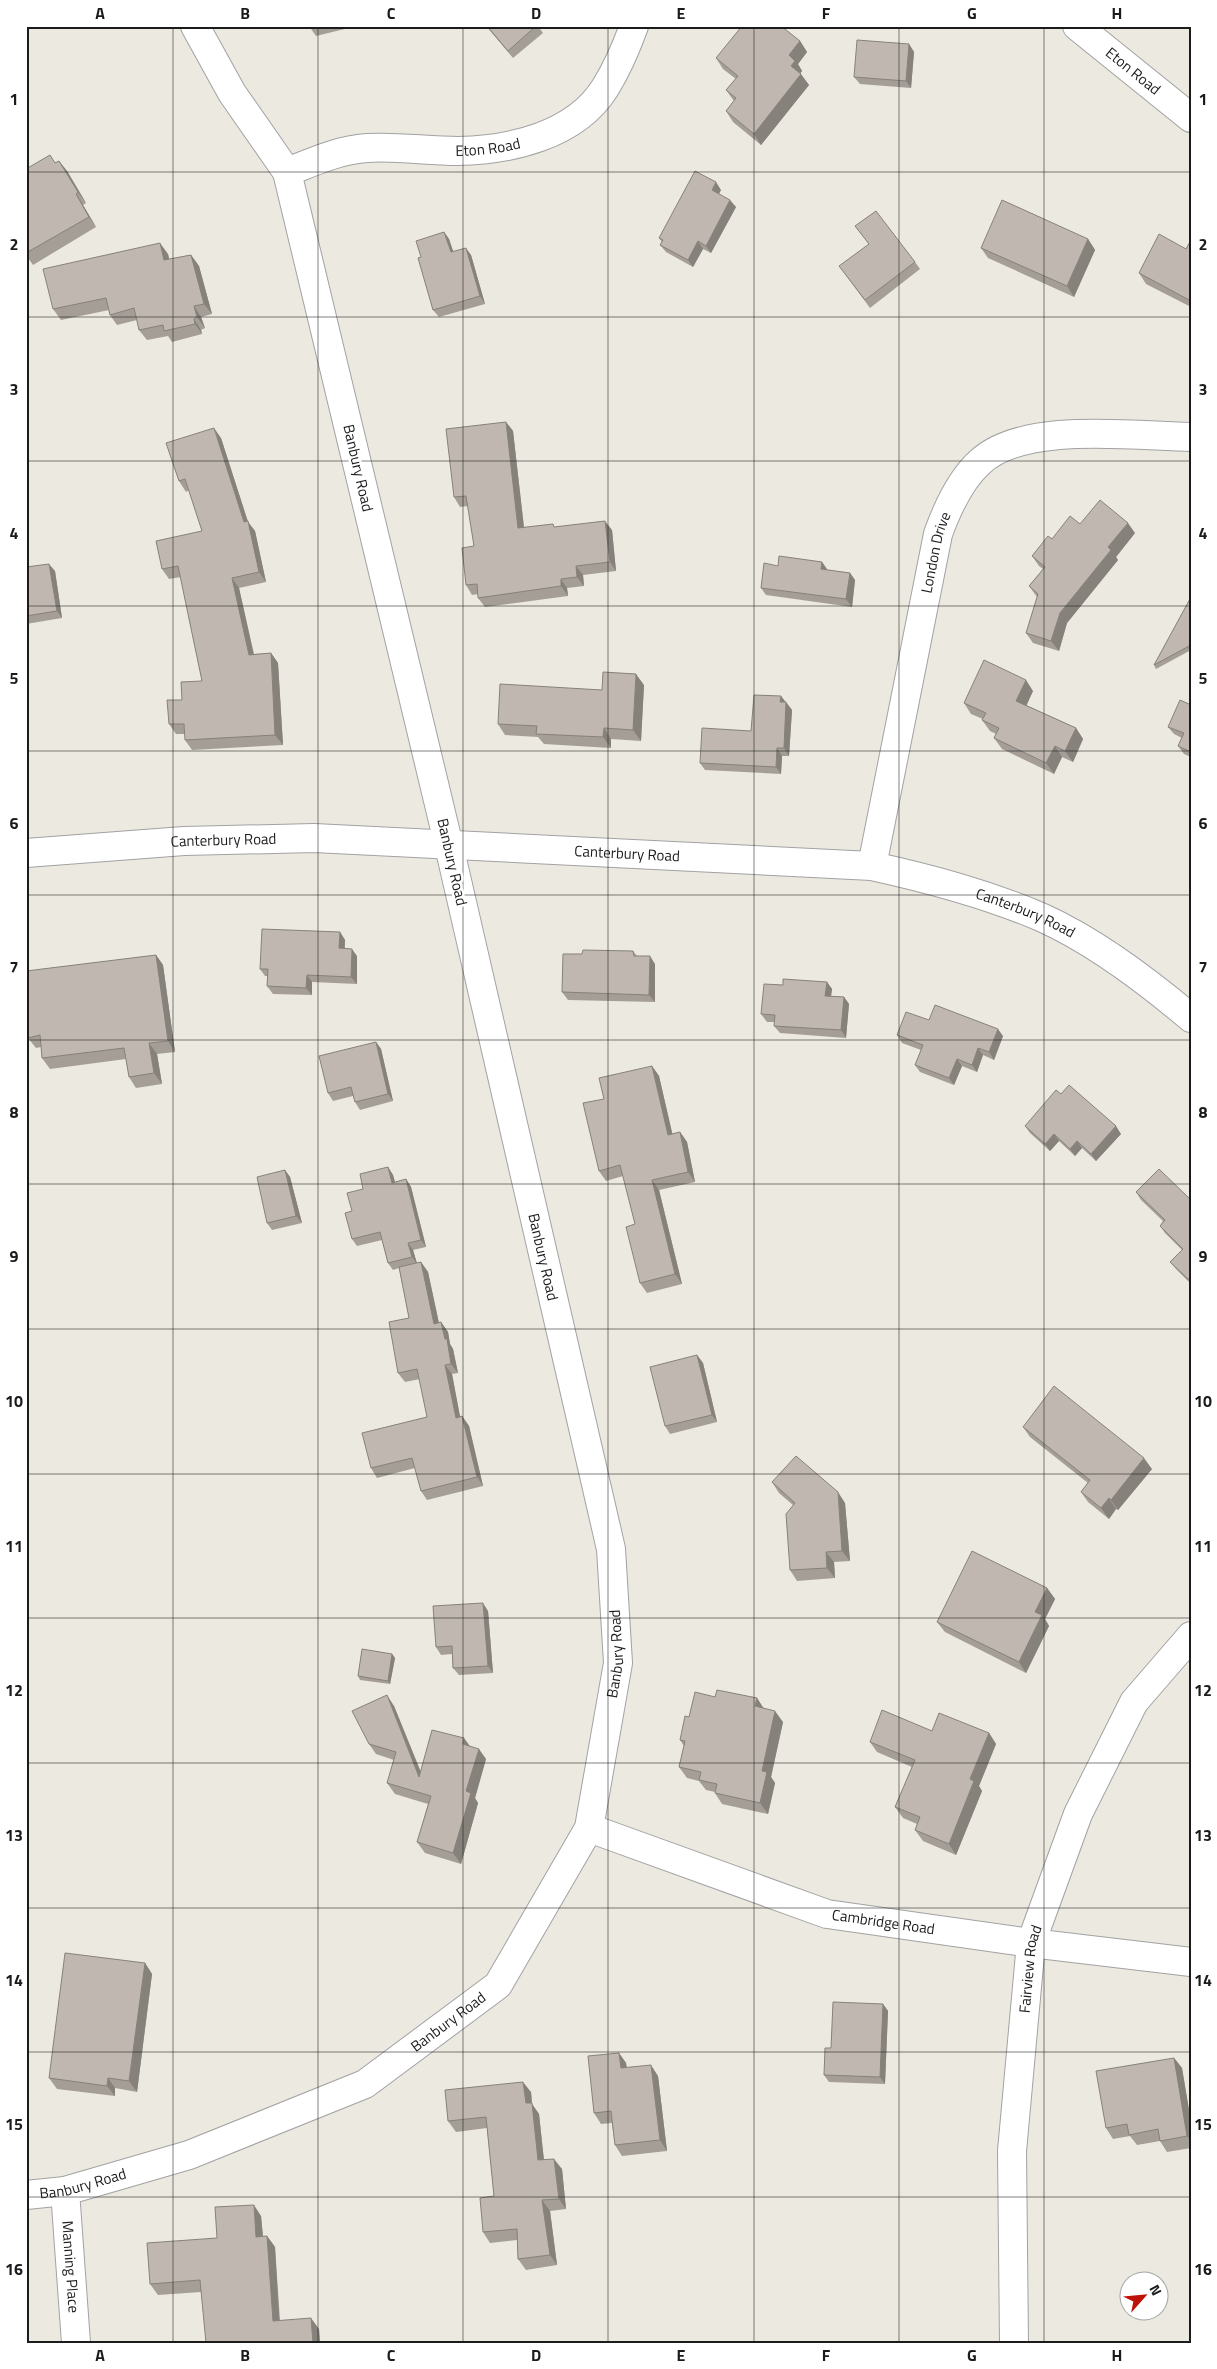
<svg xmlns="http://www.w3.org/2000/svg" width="1217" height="2369" viewBox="0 0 1217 2369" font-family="'Titillium Web',sans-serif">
<rect width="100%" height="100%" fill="#ece9e0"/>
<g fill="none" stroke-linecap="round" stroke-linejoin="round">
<defs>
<g id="minor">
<path id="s1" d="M1077 26 1191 118"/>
<path id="s2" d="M287 172C313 162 338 150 367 148 397 146 427 151 458 151 510 150 575 136 605 88 617 69 626 48 634 26"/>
<path id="s3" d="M26 853 184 841 314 838 872 866C931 879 988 894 1043 918 1096 942 1146 980 1191 1018"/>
<path id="s4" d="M872 866 938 534C947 509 960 480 980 462 1024 421 1133 436 1191 437"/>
<path id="s5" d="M589 1828 827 1914 1031 1943 1191 1962"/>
<path id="s6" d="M65 2191 76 2343"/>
<path id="s7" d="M26 2195 65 2191 189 2155 365 2084 498 1985 589 1828 618 1663 611 1549 449 846 287 172 232 93 195 26"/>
<path id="s8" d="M1014 2343 1012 2151 1031 1943 1078 1814 1134 1702 1191 1636"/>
</g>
</defs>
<!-- minor casing -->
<use href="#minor" stroke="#a2a2a2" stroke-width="30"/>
<!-- minor -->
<use href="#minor" stroke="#fff" stroke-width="28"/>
</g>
<!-- wall -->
<path fill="#a59e97" d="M309 26H357L316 36Z
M486 26H538L543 33 513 58Z
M800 41 807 52 798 64 802 71 800 74 809 85 761 145 733 122 726 111 734 101 726 90 736 79 723 69 716 58Z
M909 44 914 52 911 88 860 84 854 77Z
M59 161 67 171 86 203 83 205 96 227 33 265 26 255V169L55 163Z
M721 190 719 194 736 207 711 253 703 249 693 267 666 252 660 245 662 242 659 238Z
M855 226 915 262 920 269 870 308 845 274 869 244Z
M444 232 449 239 453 251 471 255 485 304 439 317 433 310 421 257Z
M1088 239 1095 250 1074 297 988 258 981 248Z
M1191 240V307L1146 284 1139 273 1186 249Z
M168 254 169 259 191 255 199 266 212 314 201 317 205 328 201 330 202 334 172 342 168 336 147 340 139 330 137 320 117 325 110 315 109 310 61 320 53 309Z
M506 422 513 431 524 527H556L612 530 616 571 583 575 584 586 567 588 568 596 485 607 478 598V594L472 595 466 585 474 546 468 506 460 507 454 497Z
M221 438 248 522 255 531 266 582 239 588 254 654 271 653 278 663 283 745 192 750 185 740V734H176L169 724 182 700 202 681 181 577 169 579 162 569 202 531 189 490 186 492 179 481Z
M1080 524 1135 533 1116 557 1118 560 1067 623 1059 651 1033 643 1026 633 1037 597 1029 586 1043 569 1039 566 1032 556 1052 539Z
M822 562 827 570 850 573 855 580 852 607 766 595 761 588 778 566Z
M26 567 55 571 62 618 26 624Z
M1191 597V650L1156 669 1154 665Z
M644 685 641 741 611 739V748L544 744 538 737 505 735 498 724 602 690Z
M1033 691 1026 705 1076 728 1083 739 1073 762 1062 757 1054 774 1002 749 994 738 996 734 990 731 982 720 983 719 971 714 964 703Z
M781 696 792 710 789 756H782L781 774 705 770 700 763 751 731Z
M1191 705V757L1184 754 1178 746 1182 738 1174 734 1168 727Z
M340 932 345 940V948L357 956V984L312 982V995L273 994 267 986 268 976H265L260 969Z
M633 951 637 956 655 964V1002L568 1000 562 992 582 954Z
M156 955 163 965 175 1052 157 1054 162 1084 136 1088 129 1077 126 1059 50 1069 42 1058 41 1047 36 1048 28 1038Z
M827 982 832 989 831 996 844 997 849 1004 846 1038 780 1033 774 1026 775 1022H767L761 1014 783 985Z
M929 1020 1003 1036 994 1060 983 1055 977 1072 962 1066 954 1085 920 1072 915 1065 921 1050 902 1043 897 1035Z
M376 1042 381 1049 393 1101 360 1110 355 1102 353 1096 333 1101 328 1093Z
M652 1066 659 1076 672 1134 680 1132 687 1142 695 1182 659 1190 682 1284 647 1293 640 1283 635 1224 623 1176 606 1181 599 1171 604 1099Z
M1061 1094 1121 1134 1096 1161 1082 1148 1075 1156 1059 1141 1050 1151 1030 1133 1025 1126Z
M388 1167 393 1175 395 1182 406 1179 411 1187 426 1247 413 1250 417 1263 421 1262 428 1272 439 1323 441 1322 448 1332 450 1344 453 1349 458 1373 452 1374 460 1417 462 1416 469 1426 483 1486 427 1500 421 1491 415 1468 377 1478 371 1468 427 1417 420 1379 405 1382 398 1373 409 1318 399 1268 393 1270 388 1263 382 1240 357 1246 352 1239V1211L363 1189Z
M285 1170 290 1177 302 1223 272 1230 267 1223Z
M1136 1192 1191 1200V1284L1176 1269 1170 1262 1182 1250 1165 1233 1160 1226 1163 1221 1141 1200Z
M697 1355 703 1363 717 1422 670 1434 665 1426Z
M1023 1427 1152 1469 1118 1510 1116 1509 1109 1519 1088 1502 1081 1492 1088 1483 1030 1437Z
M772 1482 845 1503 850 1561 834 1562 835 1578 797 1581 790 1570 793 1505 779 1493Z
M1047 1588 1055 1599 1045 1619 1049 1626 1026 1673 945 1632 937 1622Z
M488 1611 493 1673 459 1675 453 1668 452 1654 441 1655 436 1647Z
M392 1654 395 1658 390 1684 360 1680 358 1676Z
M715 1697 757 1698 764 1709 783 1722 771 1777 775 1783 768 1814 722 1804 715 1793V1792L706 1790 699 1781 687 1778 679 1767 684 1746 680 1740 689 1717Z
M394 1706 421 1772 469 1746 486 1759 475 1798 478 1803 461 1864 425 1853 417 1842 428 1804 395 1794 387 1783 394 1760 376 1754 369 1744Z
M932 1731 989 1733 996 1744 979 1786 982 1791 956 1855 923 1841 915 1830 917 1824 903 1818 895 1807 912 1767 877 1752 870 1742Z
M145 1963 152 1974 137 2092 115 2088V2096L57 2089 49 2078Z
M883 2004 888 2011 885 2084 829 2082 824 2075 831 2048Z
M619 2053 626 2063 627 2068 658 2076 667 2151 622 2156 615 2145 612 2123 601 2124 594 2113Z
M1174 2058 1182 2068 1191 2122V2148L1167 2152 1160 2141 1137 2145 1130 2136 1113 2139 1106 2128Z
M531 2092 532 2104 539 2114 544 2160 562 2169 566 2209 550 2211 557 2265 526 2270 518 2259 517 2240 490 2243 483 2232 494 2196 487 2128 456 2132 448 2121Z
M261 2216 263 2237 267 2236 275 2247 280 2320 319 2329 320 2343 201 2292 158 2295 150 2284 217 2238Z"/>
<!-- shaded-wall -->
<path fill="#86817b" d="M800 41 807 52 798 64 802 71 798 76 791 66 789 55Z
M909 44 914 52 911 88 906 81Z
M801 74 809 85 761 145 754 134Z
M59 161 67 171 86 203 78 192Z
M716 182 721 190 717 197 712 190Z
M76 194 83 205 96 227 89 217Z
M730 200 736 207 711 253 706 246Z
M444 232 449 239 456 260 451 252Z
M1088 239 1095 250 1074 297 1067 286Z
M698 241 703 249 693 267 688 260Z
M160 243 168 254 172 271 164 260Z
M466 248 471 255 485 304 480 296Z
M191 255 199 266 212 314 204 304Z
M194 306 201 317 205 328 197 317Z
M194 319 201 330 202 334 195 324Z
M506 422 513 431 525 537 518 528Z
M214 428 221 438 248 522 255 531 266 582 259 572 244 522Z
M605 521 612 530 616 571 610 562Z
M1128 523 1135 533 1116 557 1118 560 1067 623 1059 651 1051 641 1060 613 1108 547Z
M822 562 827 569 826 576 821 569Z
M49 564 55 571 62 618 57 611Z
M576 566 583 575 584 586 577 577Z
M850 573 855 580 852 607 846 599Z
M232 578 239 588 256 665 249 655Z
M561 579 567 588 568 596 561 586Z
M271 653 278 663 283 745 275 735Z
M636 674 644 685 641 741 633 730Z
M1026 680 1033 691 1024 711 1016 701Z
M781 696 786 703 780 702Z
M786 702 792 710 789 756 784 748Z
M604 728 611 739V748L603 737Z
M1076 728 1083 739 1073 762 1065 751Z
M1055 746 1062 757 1054 774 1046 763Z
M777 748 782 756 781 774 776 767Z
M340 932 345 940 344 956 339 948Z
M352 949 357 956V984L351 977Z
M156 955 163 965 175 1052 168 1041Z
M650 956 655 964V1002L649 995Z
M307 975 312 982V995L306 988Z
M827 982 832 989 830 1003 825 996Z
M844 997 849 1004 846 1038 841 1030Z
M998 1029 1003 1036 994 1060 989 1052Z
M376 1042 381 1049 393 1101 388 1094Z
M149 1043 157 1054 162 1084 154 1073Z
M978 1048 983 1055 977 1072 972 1065Z
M957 1059 962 1066 954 1085 949 1078Z
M652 1066 659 1076 675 1145 668 1135Z
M1116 1126 1121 1134 1096 1161 1091 1154Z
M680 1132 687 1142 695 1182 688 1172Z
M1054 1134 1059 1141 1050 1151 1045 1144Z
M1077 1141 1082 1148 1075 1156 1070 1149Z
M388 1167 393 1175 397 1190 392 1183Z
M285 1170 290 1177 302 1223 296 1216Z
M406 1179 411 1187 426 1247 421 1240Z
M652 1180 659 1190 682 1284 675 1274Z
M408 1243 413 1250 417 1264 412 1257Z
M421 1262 428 1272 441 1333 434 1324Z
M441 1322 448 1332 450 1344 453 1349 458 1373 451 1364 445 1339Z
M697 1355 703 1363 717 1422 712 1415Z
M445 1365 452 1374 462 1427 456 1418Z
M462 1416 469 1426 483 1486 477 1477Z
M1144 1458 1152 1469 1118 1510 1111 1500Z
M838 1492 845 1503 850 1561 842 1551Z
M1109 1498 1116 1509 1109 1519 1101 1508Z
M826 1552 834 1562 835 1578 827 1568Z
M1047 1588 1055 1599 1045 1619 1049 1626 1026 1673 1019 1662 1035 1612Z
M483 1603 488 1611 493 1673 488 1666Z
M392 1654 395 1658 390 1684 388 1681Z
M387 1695 394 1706 427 1788 419 1777Z
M757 1698 764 1709 755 1706Z
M775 1711 783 1722 771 1777 775 1783 768 1814 760 1803 762 1771Z
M989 1733 996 1744 979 1786 982 1791 956 1855 949 1844 970 1779Z
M464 1738 472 1749 463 1744Z
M479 1749 486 1759 475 1798 478 1803 461 1864 453 1853 466 1791Z
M145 1963 152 1974 137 2092 129 2081Z
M883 2004 888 2011 885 2084 880 2077Z
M619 2053 626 2063 628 2079 621 2068Z
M1174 2058 1182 2068 1191 2122V2141L1187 2136Z
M651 2065 658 2076 667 2151 660 2140Z
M108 2078 115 2088V2096L107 2086Z
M523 2082 531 2092 532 2104 539 2114 545 2171 538 2160 526 2103Z
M554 2159 562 2169 566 2209 559 2199Z
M542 2200 550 2211 557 2265 550 2255Z
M254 2205 261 2216 264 2248 256 2237Z
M267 2236 275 2247 280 2332 273 2321Z
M311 2318 319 2329 320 2343H313Z"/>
<!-- building -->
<path fill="#c0b8b0" stroke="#86817b" d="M487 26H536L508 51Z
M742 26H781L800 41 789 55 795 61 791 66 801 74 754 134 726 111 736 98 726 90 738 76 716 58Z
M857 40 909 44 906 81 854 77Z
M50 155 55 163 59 161 78 192 76 194 89 217 26 253V169Z
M695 171 716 182 712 190 730 200 706 246 698 241 688 260 660 245 663 240 659 238Z
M1002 200 1088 239 1067 286 981 248Z
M876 211 915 262 865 300 839 266 869 244 855 226Z
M444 232 451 252 466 248 480 296 433 310 418 258 421 257 416 241Z
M1159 234 1186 249 1191 240V301L1139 273Z
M160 243 164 260 191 255 204 304 194 306 197 317 194 319 195 324 164 331 163 325 139 330 134 308 110 315 106 298 53 309 43 269Z
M506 422 518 528 553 524 554 527 605 521 610 562 576 566 577 577 561 579V586L478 598 477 584 466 585 462 548 474 546 466 496 454 497 446 429Z
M214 428 244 522 248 521 259 572 232 578 249 655 271 653 275 735 185 740 184 724H169L167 700H182L181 682 202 681 178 566 162 569 156 541 202 531 185 479 179 481 166 443Z
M1100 500 1128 523 1108 547 1111 550 1060 613 1051 641 1026 633 1038 594 1029 586 1045 567 1032 556 1048 536 1052 539 1070 516 1080 524Z
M779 556 822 562 821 569 850 573 846 599 761 588 764 563 778 566Z
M49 564 57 611 26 616V567Z
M1191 597V645L1154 665Z
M984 660 1026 680 1016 701 1076 728 1065 751 1055 746 1046 763 994 738 999 728 982 720 986 713 964 703Z
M603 672 636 674 633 730 604 728 603 737 536 734 537 726 498 724 500 684 602 690Z
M754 695 781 696 780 702H786L784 748H777L776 767 700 763 702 728 751 731Z
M1180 700 1191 705V752L1178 746 1184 733 1168 727Z
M262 929 340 932 339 948 352 949 351 977 307 975 306 988 267 986 268 969H260Z
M583 950 633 951 634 956H650L649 995 562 992 563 954H582Z
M156 955 168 1041 149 1043 154 1073 129 1077 124 1048 42 1058 40 1035 28 1038 26 1023V971Z
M783 979 827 982 825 996 844 997 841 1030 774 1026 775 1015 761 1014 764 984 783 985Z
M935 1005 998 1029 989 1052 978 1048 972 1065 957 1059 949 1078 915 1065 923 1045 897 1035 906 1012 929 1020Z
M376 1042 388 1094 355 1102 351 1087 328 1093 319 1056Z
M652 1066 668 1135 680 1132 688 1172 652 1180 675 1274 640 1283 626 1227 635 1224 620 1165 599 1171 583 1103 604 1099 599 1078Z
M1069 1085 1116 1126 1091 1154 1077 1141 1070 1149 1054 1134 1045 1144 1025 1126 1056 1090 1061 1094Z
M388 1167 392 1183 406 1179 421 1240 408 1243 412 1257 388 1263 380 1232 352 1239 345 1213 352 1211 347 1193 363 1189 360 1174Z
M1159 1169 1191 1200V1279H1188L1170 1262 1183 1249 1160 1226 1165 1220 1136 1192Z
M285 1170 296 1216 267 1223 257 1177Z
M421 1262 434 1324 441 1322 445 1339H447L451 1364 445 1365 456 1418 462 1416 477 1477 421 1491 412 1458 371 1468 362 1433 427 1417 417 1369 398 1373 389 1322 409 1318 399 1267Z
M697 1355 712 1415 665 1426 650 1367Z
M1054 1386 1144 1458 1111 1500 1109 1498 1101 1508 1081 1492 1090 1480 1023 1427Z
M796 1456 838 1492 842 1551 826 1552 827 1568 790 1570 786 1514 795 1503 772 1482Z
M972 1551 1047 1588 1035 1612 1042 1615 1019 1662 937 1622Z
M483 1603 488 1666 453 1668 452 1646 436 1647 433 1606Z
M362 1649 392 1654 388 1681 358 1676Z
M717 1690 757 1698 755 1706 775 1711 762 1771 767 1772 760 1803 715 1793 717 1784 699 1780 701 1772 679 1767 685 1741 680 1740 685 1716 689 1717 695 1692 715 1697Z
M387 1695 419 1777 432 1730 464 1738 463 1744 479 1749 466 1791 471 1793 453 1853 417 1842 431 1796 387 1783 396 1752 369 1744 352 1711Z
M882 1710 932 1731 939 1713 989 1733 970 1779 974 1781 949 1844 915 1830 920 1817 895 1807 915 1760 870 1742Z
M65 1953 145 1963 129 2081 108 2078 107 2086 49 2078Z
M833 2002 883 2004 880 2077 824 2075 825 2048H831Z
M619 2053 621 2068 651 2065 660 2140 615 2145 611 2111 594 2113 588 2056Z
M1174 2058 1187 2136 1160 2141 1158 2129 1129 2135 1127 2124 1106 2128 1096 2071Z
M523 2082 526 2103H532L538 2160 554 2159 559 2199 542 2200 550 2255 518 2259 517 2229 483 2232 480 2198 494 2196 486 2117 448 2121 445 2090Z
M254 2205 256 2237 267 2236 273 2321 311 2318 313 2343H206L200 2280 150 2284 147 2243 217 2238 215 2207Z"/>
<!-- grid -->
<path fill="none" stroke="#1b1b1b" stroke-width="1" stroke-opacity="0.55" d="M173 26V2343M318 26V2343M463 26V2343M608 26V2343M754 26V2343M899 26V2343M1044 26V2343M26 172H1191M26 317H1191M26 461H1191M26 606H1191M26 751H1191M26 895H1191M26 1040H1191M26 1184H1191M26 1329H1191M26 1474H1191M26 1618H1191M26 1763H1191M26 1908H1191M26 2052H1191M26 2197H1191"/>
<g text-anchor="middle" stroke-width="5" stroke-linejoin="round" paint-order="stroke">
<!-- street labels -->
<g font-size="15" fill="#1b1b1b" stroke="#fff">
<text dy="5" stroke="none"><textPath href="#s1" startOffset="72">Eton Road</textPath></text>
<text dy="5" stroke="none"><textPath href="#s2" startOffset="205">Eton Road</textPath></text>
<text transform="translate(358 468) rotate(77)" y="5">Banbury Road</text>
<text dy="5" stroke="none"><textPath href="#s4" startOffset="320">London Drive</textPath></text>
<text dy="5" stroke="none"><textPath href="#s3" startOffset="198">Canterbury Road</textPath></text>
<text dy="5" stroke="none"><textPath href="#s3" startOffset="602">Canterbury Road</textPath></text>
<text transform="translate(452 862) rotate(77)" y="5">Banbury Road</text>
<text dy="5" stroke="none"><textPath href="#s3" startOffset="1008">Canterbury Road</textPath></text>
<text transform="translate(543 1257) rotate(77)" y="5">Banbury Road</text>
<text dy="5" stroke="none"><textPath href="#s7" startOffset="882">Banbury Road</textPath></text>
<text dy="5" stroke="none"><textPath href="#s5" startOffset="310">Cambridge Road</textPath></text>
<text dy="5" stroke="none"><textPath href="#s8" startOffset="375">Fairview Road</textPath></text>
<text dy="5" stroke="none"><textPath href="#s7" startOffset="462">Banbury Road</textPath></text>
<text dy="5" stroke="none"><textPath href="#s7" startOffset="58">Banbury Road</textPath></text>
<text dy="5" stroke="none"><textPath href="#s6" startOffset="76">Manning Place</textPath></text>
</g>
</g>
<!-- border -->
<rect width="1217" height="2369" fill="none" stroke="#ffffff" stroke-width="55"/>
<!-- north arrow -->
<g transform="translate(1144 2296) rotate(63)"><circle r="24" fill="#ffffff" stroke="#a4a4a4"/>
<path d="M0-4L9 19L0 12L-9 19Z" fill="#be1107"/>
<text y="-8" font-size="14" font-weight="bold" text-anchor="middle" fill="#1b1b1b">N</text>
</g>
<rect x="28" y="28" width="1162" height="2314" fill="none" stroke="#1b1b1b" stroke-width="2"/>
<g font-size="16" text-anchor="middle" font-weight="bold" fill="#1b1b1b">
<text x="100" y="19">A</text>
<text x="245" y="19">B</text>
<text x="391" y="19">C</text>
<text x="536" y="19">D</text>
<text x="681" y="19">E</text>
<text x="826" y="19">F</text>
<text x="972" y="19">G</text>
<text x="1117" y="19">H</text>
<text x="14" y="105">1</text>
<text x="1203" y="105">1</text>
<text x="14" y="250">2</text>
<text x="1203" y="250">2</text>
<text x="14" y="395">3</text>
<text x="1203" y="395">3</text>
<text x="14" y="539">4</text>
<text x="1203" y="539">4</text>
<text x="14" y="684">5</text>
<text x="1203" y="684">5</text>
<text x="14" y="829">6</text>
<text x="1203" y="829">6</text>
<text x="14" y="973">7</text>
<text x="1203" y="973">7</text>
<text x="14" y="1118">8</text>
<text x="1203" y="1118">8</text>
<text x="14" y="1262">9</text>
<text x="1203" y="1262">9</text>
<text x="14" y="1407">10</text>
<text x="1203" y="1407">10</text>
<text x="14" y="1552">11</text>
<text x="1203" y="1552">11</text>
<text x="14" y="1696">12</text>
<text x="1203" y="1696">12</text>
<text x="14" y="1841">13</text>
<text x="1203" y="1841">13</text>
<text x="14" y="1986">14</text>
<text x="1203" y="1986">14</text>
<text x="14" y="2130">15</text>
<text x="1203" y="2130">15</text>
<text x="14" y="2275">16</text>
<text x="1203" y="2275">16</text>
<text x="100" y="2361">A</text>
<text x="245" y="2361">B</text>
<text x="391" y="2361">C</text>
<text x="536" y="2361">D</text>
<text x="681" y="2361">E</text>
<text x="826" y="2361">F</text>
<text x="972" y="2361">G</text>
<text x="1117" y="2361">H</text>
</g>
</svg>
